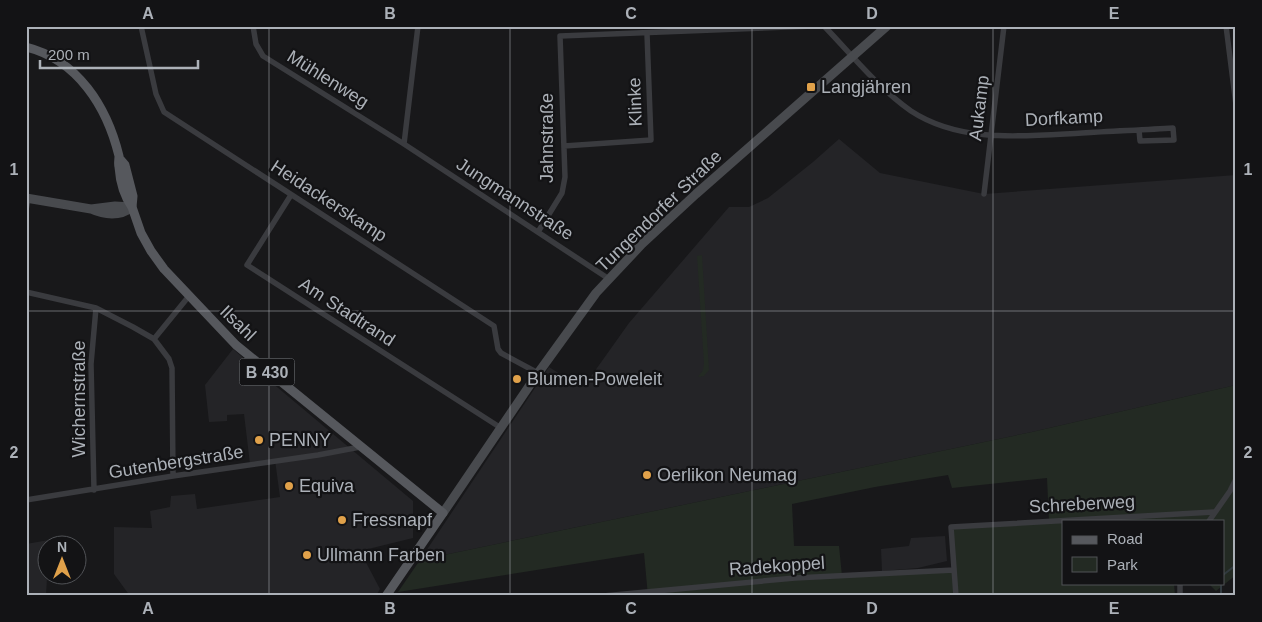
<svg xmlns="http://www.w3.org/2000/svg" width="1262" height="622" viewBox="0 0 1262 622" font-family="Arial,sans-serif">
<rect width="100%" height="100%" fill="#18181a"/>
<!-- built -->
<path fill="#242427" d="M839 139 880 173 984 194 1236 175V385L1032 432 420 560 549 367 568 379 587 382 629 323 729 207H749L768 198 813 162Z
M233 349 271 382 413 501V538L360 551 380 589 376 596H130L114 574V527L152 528 150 511 170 507 171 496 195 494 197 509 280 497 275 460 250 464 244 414 227 415V421L209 422 205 385Z
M945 536 947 561 918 568 882 571 881 549 909 546 911 538Z
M49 540 46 596H26V544Z"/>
<!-- green -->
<path fill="#232a23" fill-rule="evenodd" d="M702 255 709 370 704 376 698 377 703 370 704 364 697 256Z
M1236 385V575L1216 591 1208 583H1223V521H1063V583H1174L1175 596H648L644 553 398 592 420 560 1032 432ZM948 475 952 488 1047 478 1049 521 951 527 954 570 842 576 839 546H794L792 504 875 487Z"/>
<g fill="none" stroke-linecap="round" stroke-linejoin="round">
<!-- stream -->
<path stroke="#313a3f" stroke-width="2" d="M1223 575 1236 565
M1221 583V596"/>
<!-- street -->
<path stroke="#3a3b3f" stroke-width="5.5" d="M141 26 156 94 164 112 494 326 498 349 501 353 538 373
M253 26 256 44 263 56 404 144 609 279
M824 26C852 55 878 88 911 111 961 144 1026 136 1082 133 1112 131 1143 130 1173 128L1174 140 1140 141 1139 130
M1226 26 1236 105
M404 144 418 26
M564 146 651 140 647 34
M984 194 1004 26
M291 195 247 265 501 428
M26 210 28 199
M538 232 562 193 565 177 560 36 814 26
M26 292 96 308 133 327 154 339 169 359 172 368 173 476
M154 339 189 296
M94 490 91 364 96 308
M26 500 173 476 318 455 360 447
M1209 521 1230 491 1236 479
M603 596 795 578 954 570
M956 596 951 527 1214 512
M1180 596V583"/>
<!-- secondary -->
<path stroke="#484a4e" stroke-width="9" d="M26 198 91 209C104 215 120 217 132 207
M91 209 115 206 132 207
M443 513 536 376 596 293 642 244 696 194 887 26"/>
<!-- primary -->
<path stroke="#56585d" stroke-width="9" d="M26 47C78 60 107 107 119 156 119 160 118 163 119 167 120 181 124 196 132 207
M119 158 125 165 133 196 132 207 141 233 151 251 164 269 236 345 443 513 386 596"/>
</g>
<!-- grid -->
<path fill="none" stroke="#acb1b8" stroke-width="1" stroke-opacity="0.55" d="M269 26V596M510 26V596M752 26V596M993 26V596M26 311H1236"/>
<!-- markers -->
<g fill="#e0a14a" stroke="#131315" stroke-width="2">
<rect x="806" y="82" width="10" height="10" rx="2.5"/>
<circle cx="517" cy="379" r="5"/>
<circle cx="259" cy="440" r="5"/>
<circle cx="647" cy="475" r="5"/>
<circle cx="289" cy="486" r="5"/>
<circle cx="342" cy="520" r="5"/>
<circle cx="307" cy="555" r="5"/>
</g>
<g text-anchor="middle" stroke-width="4.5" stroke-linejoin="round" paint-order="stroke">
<!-- shield labels -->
<rect fill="#131315" stroke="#7e8287" stroke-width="1" x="239.5" y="358.5" width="55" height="27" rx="4"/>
<g font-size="16" font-weight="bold" fill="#acb1b8">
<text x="267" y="378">B 430</text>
</g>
<!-- street labels -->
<g font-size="18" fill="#acb1b8" stroke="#131315">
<text transform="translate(328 79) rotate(32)" y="6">Mühlenweg</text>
<text transform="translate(635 102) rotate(-92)" y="6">Klinke</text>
<text transform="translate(979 108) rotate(-83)" y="6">Aukamp</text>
<text transform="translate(1064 118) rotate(-3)" y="6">Dorfkamp</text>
<text transform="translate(547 138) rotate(-90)" y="6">Jahnstraße</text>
<text transform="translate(515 199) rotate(33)" y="6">Jungmannstraße</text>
<text transform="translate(329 201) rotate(33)" y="6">Heidackerskamp</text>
<text transform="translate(659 211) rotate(-44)" y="6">Tungendorfer Straße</text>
<text transform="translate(347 312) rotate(33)" y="6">Am Stadtrand</text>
<text transform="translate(238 323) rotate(44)" y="6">Ilsahl</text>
<text transform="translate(79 399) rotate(-90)" y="6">Wichernstraße</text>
<text transform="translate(176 462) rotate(-9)" y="6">Gutenbergstraße</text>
<text transform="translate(1082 504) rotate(-3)" y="6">Schreberweg</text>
<text transform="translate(777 566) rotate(-4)" y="6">Radekoppel</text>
</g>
<!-- poi labels -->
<g font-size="18" fill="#acb1b8" stroke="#131315" text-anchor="start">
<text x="821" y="93">Langjähren</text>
<text x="527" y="385">Blumen-Poweleit</text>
<text x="269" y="446">PENNY</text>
<text x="657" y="481">Oerlikon Neumag</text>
<text x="299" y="492">Equiva</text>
<text x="352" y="526">Fressnapf</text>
<text x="317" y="561">Ullmann Farben</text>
</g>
</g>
<!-- border -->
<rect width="1262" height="622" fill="none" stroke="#131315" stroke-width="55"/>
<!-- legend -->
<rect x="1062" y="520" width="162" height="65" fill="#131315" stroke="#505256"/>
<rect x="1072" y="536" width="25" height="8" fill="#56585d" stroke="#505256"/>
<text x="1107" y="544" font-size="15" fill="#acb1b8">Road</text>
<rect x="1072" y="557" width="25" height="15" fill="#232a23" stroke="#505256"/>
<text x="1107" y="570" font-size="15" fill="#acb1b8">Park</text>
<!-- north arrow -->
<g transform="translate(62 560)"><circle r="24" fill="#131315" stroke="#505256"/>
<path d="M0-4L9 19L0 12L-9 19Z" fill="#e0a14a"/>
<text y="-8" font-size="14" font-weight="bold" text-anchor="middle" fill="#acb1b8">N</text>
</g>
<!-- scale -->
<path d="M40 60v8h158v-8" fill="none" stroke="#acb1b8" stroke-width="2.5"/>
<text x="48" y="60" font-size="15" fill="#acb1b8" stroke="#131315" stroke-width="4" paint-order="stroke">200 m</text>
<rect x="28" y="28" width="1206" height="566" fill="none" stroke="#acb1b8" stroke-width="2"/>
<g font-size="16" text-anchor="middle" font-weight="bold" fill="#acb1b8">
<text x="148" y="19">A</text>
<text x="390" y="19">B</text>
<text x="631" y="19">C</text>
<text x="872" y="19">D</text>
<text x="1114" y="19">E</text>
<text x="14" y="175">1</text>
<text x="1248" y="175">1</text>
<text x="14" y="458">2</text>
<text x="1248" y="458">2</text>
<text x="148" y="614">A</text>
<text x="390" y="614">B</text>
<text x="631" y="614">C</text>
<text x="872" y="614">D</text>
<text x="1114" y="614">E</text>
</g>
</svg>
